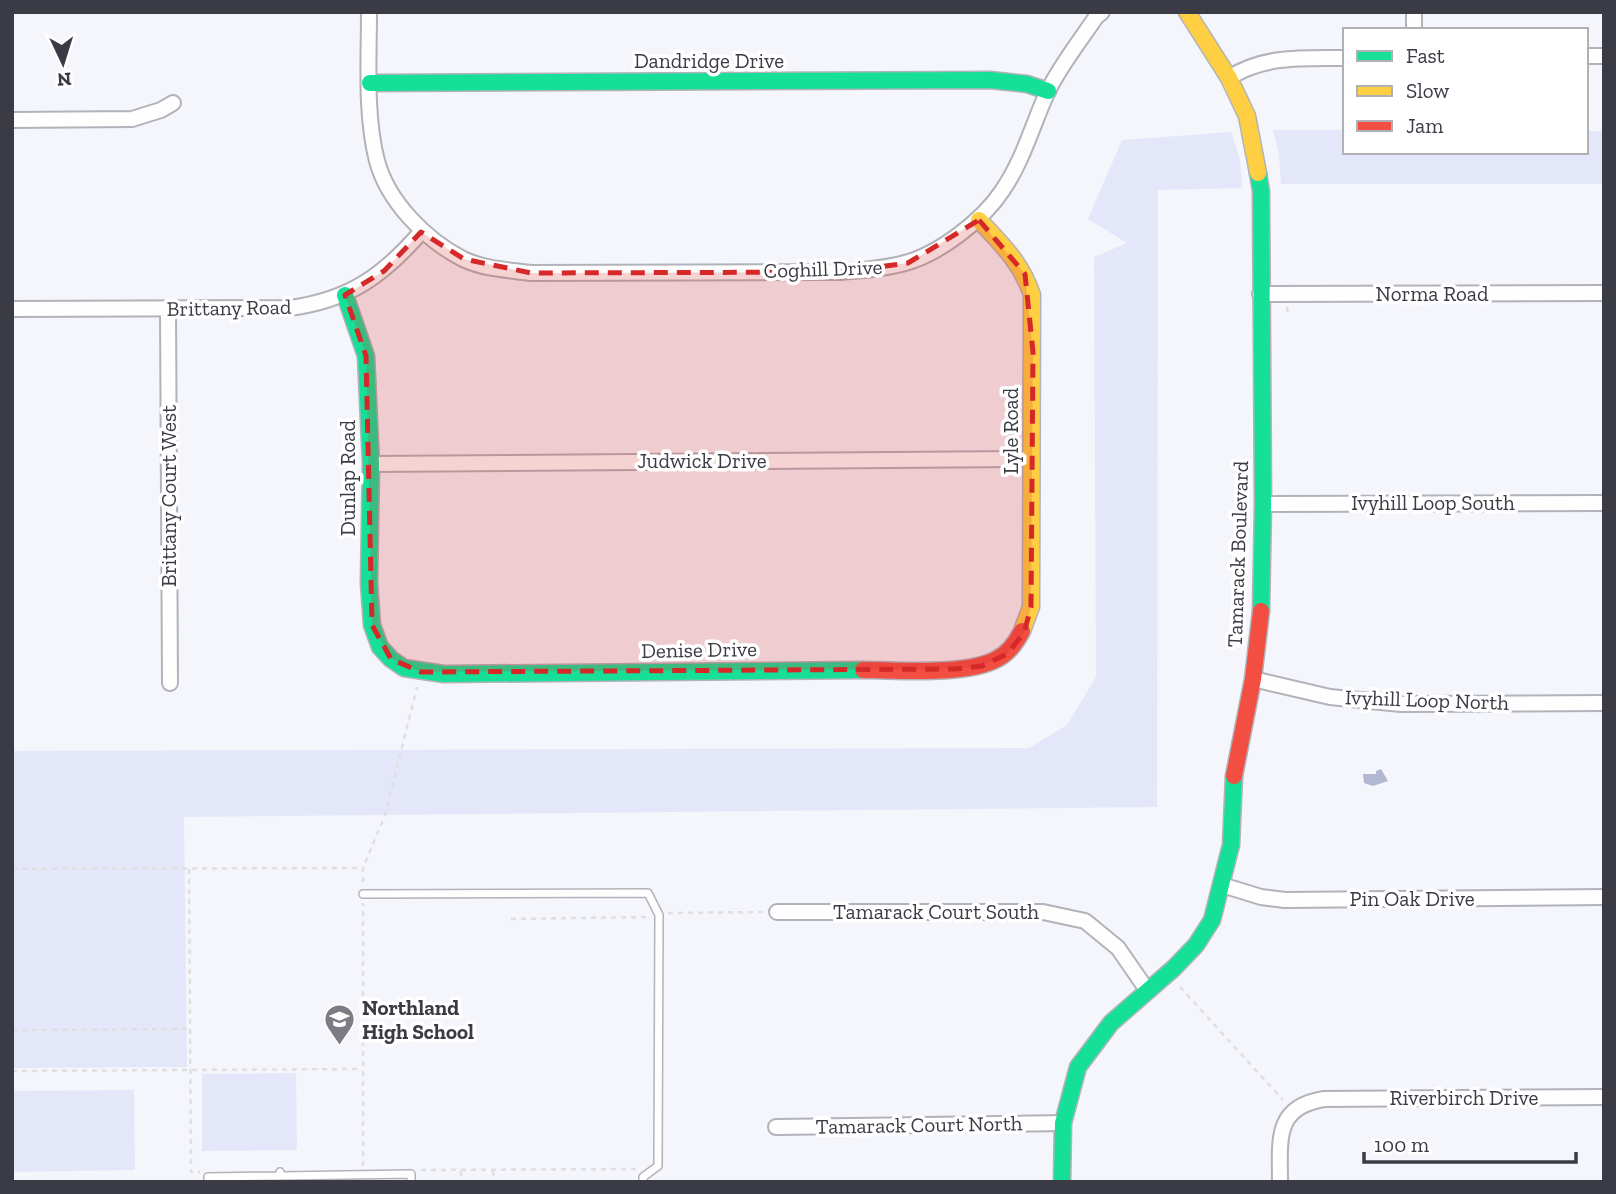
<svg xmlns="http://www.w3.org/2000/svg" width="1616" height="1194" viewBox="0 0 1616 1194" font-family="'Zilla Slab',serif">
<rect width="100%" height="100%" fill="#f5f6fb"/>
<!-- green -->
<path fill="#e4e7f9" d="M1273 130H1345V152H1586V131H1604V184H1281L1279 155Z
M1231 132 1240 159 1242 188 1158 190 1157 807 184 817 187 1067 12 1068V751L1029 748 1067 725 1096 677 1094 257 1127 243 1088 219 1122 140Z
M296 1073 297 1150 202 1151V1074Z
M134 1090 135 1170 12 1172V1091Z"/>
<!-- water -->
<path fill="#b3b8d1" d="M1381 769 1388 781 1373 786 1364 783 1363 774H1376V771Z"/>
<g fill="none" stroke-linecap="round" stroke-linejoin="round">
<defs>
<path id="lane" d="M363 894 648 893 659 915 658 1166 643 1177V1182
M280 1172V1176L411 1174V1182
M208 1182V1177L280 1176"/>
<path id="street" d="M369 12C369 61 365 114 377 161 388 202 426 240 463 259 484 269 508 270 531 273L841 272C863 270 884 269 905 263 939 254 983 220 1002 191 1023 161 1032 126 1047 93 1059 67 1080 41 1096 17L1102 12
M1414 30V12
M1586 56H1604
M1229 78C1263 55 1306 58 1345 58
M12 120 132 119 161 110 173 103
M1260 294 1604 293
M12 309 290 308C349 300 383 276 421 232
M168 309 170 683
M371 464 1032 459
M1263 504 1604 503
M1253 679 1330 697 1401 704 1604 703
M1222 885 1261 897 1285 900 1604 897
M777 912H1043L1085 921 1118 948 1147 990
M776 1127 1063 1123
M1280 1182C1280 1140 1274 1107 1324 1099L1604 1097"/>
<path id="fast" d="M370 83 990 80 1027 84 1048 91
M1258 173 1261 191 1263 504 1261 611
M345 295 366 356 371 464 369 583 372 625 380 647 391 659 404 668 444 674 863 670
M1062 1182 1063 1123 1078 1067 1111 1023 1174 968 1196 945 1212 920 1231 845 1234 776"/>
<path id="slow" d="M1187 12 1229 78 1247 116 1258 173
M979 220C1002 245 1021 262 1032 295L1031 607 1022 631"/>
<path id="jam" d="M863 670C899 670 966 676 997 659 1009 653 1016 643 1022 631
M1234 776 1253 679 1261 611"/>
</defs>
<!-- lane casing -->
<use href="#lane" stroke="#b2b3ba" stroke-width="10"/>
<!-- street casing -->
<use href="#street" stroke="#b2b3ba" stroke-width="18"/>
<!-- fast casing -->
<use href="#fast" stroke="#b2b3ba" stroke-width="19"/>
<!-- slow casing -->
<use href="#slow" stroke="#b2b3ba" stroke-width="19"/>
<!-- jam casing -->
<use href="#jam" stroke="#b2b3ba" stroke-width="19"/>
<!-- path -->
<path stroke="#dfdfe2" stroke-width="2.5" stroke-dasharray="5 5" stroke-linecap="butt" d="M1287 307 1288 314
M12 869 362 868
M189 869 191 1172H200
M363 882V868L385 815 417 687
M668 913 763 912
M511 919 648 917
M1180 987 1283 1100
M12 1030 190 1029
M12 1071 362 1069
M363 1166V903
M421 1170 638 1169
M461 1171V1182
M493 1171 494 1182"/>
<!-- lane -->
<use href="#lane" stroke="#fefefe" stroke-width="7"/>
<!-- street -->
<use href="#street" stroke="#fefefe" stroke-width="14"/>
<!-- fast -->
<use href="#fast" stroke="#16e098" stroke-width="16"/>
<!-- slow -->
<use href="#slow" stroke="#ffcf43" stroke-width="16"/>
<!-- jam -->
<use href="#jam" stroke="#f24e42" stroke-width="16"/>
</g>
<!-- marked area -->
<path fill="#d62828" fill-opacity="0.2" stroke="#d62828" stroke-width="5" stroke-dasharray="14 9" stroke-linejoin="round" d="M979 220 1025 274 1033 352 1031 607 1024 633 1007 654 982 666 955 669 421 672 391 659 372 625 366 356 345 295 384 271 421 232 464 259 531 273 841 272 908 263Z"/>
<!-- icons -->
<defs>
<symbol id="school-pin" viewBox="-11 -11 22 30"><path d="M0 17L-7.5 6A9.5 9.5 0 1 1 7.5 6Z" fill="#7b7c84" stroke="#fff"/><path d="M0-5L7-2L0 1L-7-2ZM-4 1L0 2.5L4 1V4Q0 6-4 4Z" fill="#fff"/></symbol>
</defs>
<g fill-rule="evenodd">
<use href="#school-pin" x="322" y="1002" width="35" height="47"/>
</g>
<g text-anchor="middle" stroke-width="7" stroke-linejoin="round" paint-order="stroke">
<!-- street labels -->
<g font-size="21" fill="#3a3b44" stroke="#fff">
<text x="709" y="68">Dandridge Drive</text>
<text transform="translate(823 269) rotate(-2)" y="7">Coghill Drive</text>
<text x="1432" y="301">Norma Road</text>
<text transform="translate(229 308) rotate(-1)" y="7">Brittany Road</text>
<text transform="translate(1011 431) rotate(-90)" y="7">Lyle Road</text>
<text x="702" y="468">Judwick Drive</text>
<text transform="translate(348 478) rotate(-90)" y="7">Dunlap Road</text>
<text transform="translate(169 496) rotate(-90)" y="7">Brittany Court West</text>
<text x="1433" y="510">Ivyhill Loop South</text>
<text transform="translate(1238 554) rotate(-88)" y="7">Tamarack Boulevard</text>
<text transform="translate(699 650) rotate(-1)" y="7">Denise Drive</text>
<text transform="translate(1427 700) rotate(2)" y="7">Ivyhill Loop North</text>
<text x="1412" y="906">Pin Oak Drive</text>
<text x="936" y="919">Tamarack Court South</text>
<text x="1464" y="1105">Riverbirch Drive</text>
<text transform="translate(919 1125) rotate(-1)" y="7">Tamarack Court North</text>
</g>
<!-- poi labels -->
<g font-size="21" font-weight="bold" fill="#3a3b44" stroke="#fff" text-anchor="start">
<text x="362" y="1015">Northland<tspan x="362" dy="24">High School</tspan></text>
</g>
</g>
<!-- border -->
<rect width="1616" height="1194" fill="none" stroke="#3a3b44" stroke-width="28"/>
<!-- legend -->
<rect x="1343" y="28" width="245" height="126" fill="#ffffff" stroke="#b0b1b4" stroke-width="2"/>
<rect x="1357" y="51" width="35" height="10" fill="#16e098" stroke="#b0b1b4" stroke-width="2"/>
<text x="1406" y="63" font-size="21" fill="#3a3b44">Fast</text>
<rect x="1357" y="86" width="35" height="10" fill="#ffcf43" stroke="#b0b1b4" stroke-width="2"/>
<text x="1406" y="98" font-size="21" fill="#3a3b44">Slow</text>
<rect x="1357" y="121" width="35" height="10" fill="#f24e42" stroke="#b0b1b4" stroke-width="2"/>
<text x="1406" y="133" font-size="21" fill="#3a3b44">Jam</text>
<!-- north arrow -->
<g transform="translate(63 63) rotate(176)" stroke="#ffffff" stroke-width="5" paint-order="stroke">
<path d="M0-5L12 26L0 18L-12 26Z" fill="#3a3b44"/>
<text y="-10" font-size="19" font-weight="bold" text-anchor="middle" fill="#3a3b44">N</text>
</g>
<!-- scale -->
<path d="M1364 1152v10h212v-10" fill="none" stroke="#3a3b44" stroke-width="3.5"/>
<text x="1374" y="1152" font-size="21" fill="#3a3b44" stroke="#ffffff" stroke-width="5" paint-order="stroke">100 m</text>
</svg>
